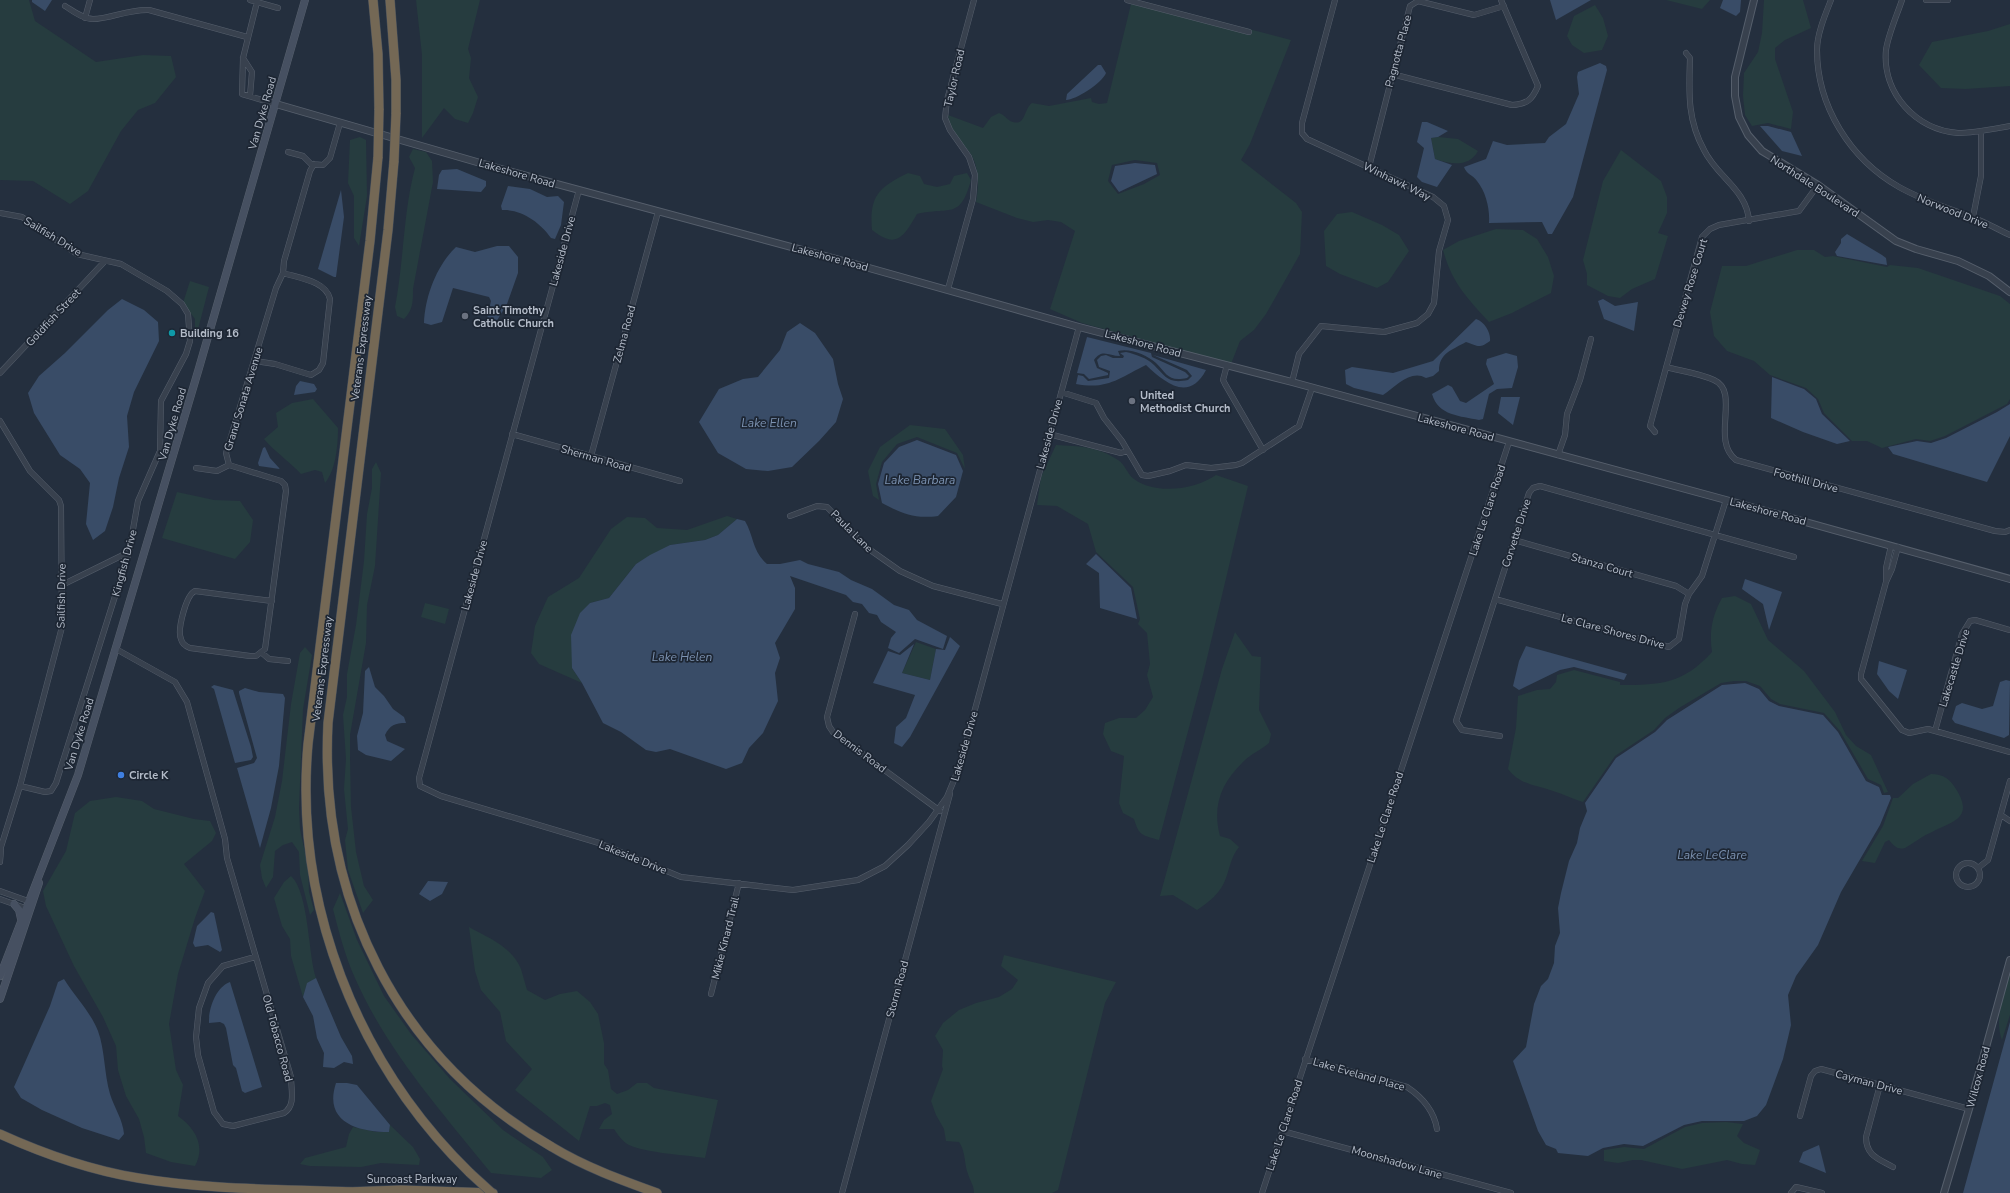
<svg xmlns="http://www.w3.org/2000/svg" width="2010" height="1193" viewBox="0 0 2010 1193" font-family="'Nunito Sans',sans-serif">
<rect width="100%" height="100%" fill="#242f3e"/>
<!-- green -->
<path fill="#263c3f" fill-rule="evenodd" d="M0 0H29L35 21 96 62 143 55 171 56 176 77 155 103 138 110 121 131 88 191 70 204 33 181 0 180Z
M416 0H480L468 49 471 58 469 78 478 97 473 113 468 123 455 119 444 108 422 138V55Z
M1137 0 1291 40 1250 144 1241 160 1296 203 1302 212 1300 254 1266 314 1254 330 1240 341 1231 364 1082 323 1050 309 1075 231 1061 222 1048 220 1033 222 1017 218 976 202C979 187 979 169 972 156 964 143 949 131 948 115L983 128 991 117 999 113C1005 115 1008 121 1013 122 1026 126 1024 108 1032 103L1049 106 1091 98 1092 102 1099 104 1107 103 1131 4 1142 6 1143 2ZM1135 160 1157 163 1160 175 1144 184 1118 194 1108 181 1112 165Z
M1666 0H1710L1702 9Z
M1764 0H1803L1811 28 1785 40 1775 48V59L1793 112 1791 129 1768 123 1752 126 1745 115 1743 96 1744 73 1758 52 1762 33Z
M1595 5 1603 18 1608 36 1602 50 1584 53 1572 45 1567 36 1574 16Z
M2010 24V86L1965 89 1941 88 1919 65 1932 42 1988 31Z
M360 137 366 140 367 196 359 246 354 238V196L348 183 350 140Z
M1438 137 1458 139 1478 151C1469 168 1450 164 1435 159L1431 138Z
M413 149 426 152 432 161 433 182 413 289C413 302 413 310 404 319L397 316 395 307C404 261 403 213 415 168L409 157Z
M1621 150 1661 181 1667 197V213L1658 233 1668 236 1655 279 1632 289 1620 298 1608 296 1587 285V274L1583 260 1603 181Z
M908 173 920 176 924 184 937 187 950 184 954 176 967 173 971 180C960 221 949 206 917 214 904 236 897 250 872 230 869 196 879 187 908 173Z
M1352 212 1382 225 1399 235 1409 251 1388 282 1377 288 1340 274 1326 266 1324 231 1337 214Z
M1496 229 1523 230 1537 239 1548 257 1554 276 1551 293 1512 313 1489 322C1467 298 1452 283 1443 250L1459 241Z
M1797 250H1814L1825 257 1833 256 1887 267 1890 265 1918 268 2000 296 2010 304V399L2007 404 1945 436 1930 441 1916 439 1882 448 1867 441H1852L1824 413 1818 399 1806 388 1770 375 1754 361 1727 351 1714 336 1710 312 1722 266H1746Z
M190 281 209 287 195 341V319L183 303Z
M313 399 338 428C338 445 336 470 325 483L322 472 315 470 301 474C289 461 275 452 264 439L278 427 276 413 292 403Z
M910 425 945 429 963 455 965 469 957 453 917 437 897 444 882 462 876 484 879 500 873 496 868 471 880 447Z
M1056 445C1079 446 1099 447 1118 460 1125 464 1127 474 1134 479 1156 495 1194 490 1216 475L1248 486 1203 675 1159 840C1142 835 1139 836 1134 819L1123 813 1119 803 1124 756 1111 751 1103 734 1105 723 1119 718H1136L1145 710 1153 697 1147 675 1150 664 1147 633 1138 624 1140 619 1133 587 1096 552 1088 524 1057 506 1037 505 1041 477Z
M376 462 381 473 375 566 367 605 366 643 350 735V757L351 807 356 852 364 886 373 900 363 913 348 870 345 840 348 829 344 789 346 759 343 715 347 697V674L356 625 364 561 367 514 372 488V469Z
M177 492 214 500 240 501 253 520 250 542 235 559 162 538Z
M727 516 737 519 718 535 705 540 670 545 636 564 609 598 590 603 572 668 582 683 539 664 531 653 535 626 548 597 579 578 611 529 627 517 645 518 657 528 687 530Z
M1735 596 1751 604 1768 640 1804 671 1835 712 1846 735 1856 746 1871 755 1888 792 1884 793 1881 785 1868 779 1840 731 1824 713 1780 704 1771 699 1760 686 1746 681H1734L1721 683 1679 708 1665 718 1654 730 1615 756 1583 802C1573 799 1563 794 1553 791 1536 785 1520 785 1508 769L1516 728 1518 696 1537 690 1550 689 1556 682 1557 675 1574 670 1620 682V685C1661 685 1683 684 1712 652 1709 632 1712 616 1722 598Z
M425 603 449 609 445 624 421 617Z
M1235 632 1252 656 1261 657 1259 710 1271 734 1269 743C1261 750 1251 754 1244 761 1221 783 1212 806 1220 836L1230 839 1239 847C1231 857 1230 867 1226 878 1221 893 1209 902 1197 910L1173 895 1160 896 1222 669Z
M916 642 936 649 930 680 902 673Z
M305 647 312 655 303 709 299 808 300 829 308 867 309 892 314 910 310 915 300 875 299 852 292 842 283 845 275 851 273 877 266 888 262 878 260 865 275 817 282 781 291 704 300 653Z
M1931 774C1943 774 1950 779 1956 789 1974 818 1954 821 1932 832 1922 836 1914 843 1905 848 1897 850 1894 846 1889 840L1885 842 1875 863 1862 861 1883 826 1893 798H1898L1913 784Z
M116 797 142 801 154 809 194 819 210 821 216 833 212 841 184 864 205 891 195 918 178 974 169 1024 176 1070 183 1085 178 1116C195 1128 206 1146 195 1166L171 1162 146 1153 144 1137 139 1119 126 1096 118 1070 116 1046 103 1017 74 966 46 906 43 891 66 851 75 813 90 801Z
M291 876C309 892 308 955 316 978L307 984 303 997 291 956 290 939 282 926 274 898 284 882Z
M340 893 357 940 384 996 411 1034 450 1079 503 1130 543 1157 552 1170 541 1178 491 1173C441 1111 387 1051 355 978 345 956 339 932 333 909Z
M469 927C489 938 512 947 521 969 523 976 525 983 527 990L545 1000 560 994 577 991 590 1002 598 1014 604 1043V1064L608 1070 611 1089 617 1094 628 1090 637 1083H647L654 1088 718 1100 705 1158C685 1155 647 1153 629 1145 622 1141 618 1135 614 1129H599L604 1120 612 1114 610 1105 605 1103 597 1106H590L579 1141 515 1090 532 1069 506 1041 500 1012 481 990 475 971Z
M1004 955 1116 982 1105 1003 1058 1190 1052 1193H974C974 1185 970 1181 968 1174 964 1164 966 1152 959 1142L946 1141 944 1129 936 1115 931 1101 943 1069 942 1066 943 1050 935 1036 943 1023 959 1010 976 1003 999 997 1012 989 1018 980 1001 966Z
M2010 971V1015L2002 1040C1994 1020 2004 992 2010 971Z
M1726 1122 1743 1124 1737 1136 1744 1143 1760 1150 1755 1165 1742 1164 1727 1160 1682 1169 1641 1160H1633L1618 1163 1604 1161V1150L1624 1147 1644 1149 1685 1127 1702 1123Z
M390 1125 413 1147 420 1159 419 1165 381 1163 361 1167 310 1166 300 1164 305 1158 346 1147 349 1134 353 1127 376 1132H389Z"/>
<!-- water -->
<path fill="#394c67" d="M32 0H52L45 11 32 2Z
M1550 0H1591L1556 20Z
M1723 0H1741L1740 12 1736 16 1720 8Z
M1600 63 1606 66 1607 70 1573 197 1552 234H1548L1542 222 1489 223C1490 209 1486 192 1477 181 1473 175 1466 174 1464 167L1486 159 1493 141 1507 145 1545 143 1549 137 1566 124 1579 94 1577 77 1578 72Z
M1098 65H1101L1106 73C1102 83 1076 100 1066 100L1067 94Z
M1422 122H1427L1448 131 1438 137 1431 138 1435 159 1452 165 1437 187 1422 182 1417 177 1424 148 1417 142Z
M1760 126H1768L1791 132 1802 156 1782 151Z
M1135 163 1155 165 1157 174 1119 192 1111 181 1115 166Z
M457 169 486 181V186L481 192 437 189 439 175 442 170Z
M508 186 530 189 547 197 558 196 564 202 561 225 555 239 551 238C540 222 521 209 502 210L501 206Z
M341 190 344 217 336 277H334L318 269Z
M1847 234 1882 255 1886 258 1887 265 1837 256 1835 252 1841 243V239Z
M497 246H509L518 257V273L507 304 496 322 485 328 491 301 489 297 453 288 442 322 431 325 424 323C425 296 437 265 456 247L475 252Z
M122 299 144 310 158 322 159 341 134 392 127 416 129 447 119 478 113 507 105 531 93 540 86 524 90 483 80 469 60 455 34 413 28 393 39 376 65 353 108 310Z
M1603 299 1615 306 1638 302 1634 331 1604 319 1598 301Z
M1476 319C1485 322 1491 333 1490 341 1479 349 1478 346 1466 342 1452 350 1439 353 1439 371L1433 376 1426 378C1411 369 1396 386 1383 395L1354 388 1346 384 1345 370 1352 367 1393 373 1433 361Z
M800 323 815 333 833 359 838 384 843 399 836 422 819 441 792 467 768 471 746 469 718 453 699 422 719 389 743 379 758 377 780 350 787 332Z
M1087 337 1151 353 1152 357 1185 372 1189 376 1187 378C1168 382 1167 374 1156 363 1147 355 1130 348 1118 351L1120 356C1109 356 1102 348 1094 360L1097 368 1108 373V375L1089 379 1084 374 1077 373Z
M1126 352C1135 354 1147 358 1154 365 1166 377 1168 384 1188 380L1192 376 1187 370 1153 355 1206 370C1189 403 1164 382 1146 365 1119 378 1108 390 1076 384L1078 375 1083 376 1088 381 1109 378 1110 371 1099 367 1097 360 1101 356 1106 355 1113 358H1123L1124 356 1120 353Z
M1506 353 1517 356 1518 367 1512 388 1497 389 1489 394 1483 419 1479 420C1461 416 1438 416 1432 394L1448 385 1452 387 1460 401 1466 403 1494 384 1486 364 1487 359Z
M1772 377 1804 389 1816 399 1822 414 1850 441 1837 444 1803 432 1771 418Z
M300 381 314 384 317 389 315 392 294 395 296 386Z
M1501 397H1520L1513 425 1498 413Z
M2010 404V436L1987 482 1893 454 1888 447 1917 441 1931 443 1946 438 1997 412Z
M917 440 956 455 963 471 956 497 938 516C914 519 903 514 882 503L878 484 884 463 899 447Z
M265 447 270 458 280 469 259 466 258 463 263 448Z
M737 519 745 521C754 536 752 551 767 564H780L800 560 808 564 839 572 851 580 872 589 894 605 909 610 917 620 947 636 943 649 915 639 899 653 888 648 891 638 896 632 881 622 877 615 869 613 862 604 853 602 846 595 790 576 795 588V609L775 643 780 658 775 673 778 701 763 733 749 748 742 763 726 769 670 749 656 752 646 750 621 732 603 723 582 683 572 668 571 635 580 613 590 603 609 598 636 564 650 555 670 545 705 540 718 535Z
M1096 554 1131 588 1137 619 1100 608 1099 573 1086 564Z
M1745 579 1782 592 1769 630 1763 604 1742 589Z
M950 637 960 646 910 737 902 747 894 743 896 727 906 718 915 695 873 683 888 651 900 655 914 644 902 673 930 680 936 649 945 650Z
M1526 646 1627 674 1624 680 1574 667 1560 670 1519 690 1513 686 1519 661Z
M1879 661 1907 670 1898 699 1889 691 1877 674Z
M369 667 375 687 384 696 393 709 404 717 406 723C395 723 390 725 385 735L387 741 405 749 391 761 366 755 358 750 357 736 363 713 365 671Z
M2006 680 2010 681 2009 735 2004 738 1955 723 1952 719 1956 706 1962 703 1982 709 1993 706 2000 682Z
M1745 683 1759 689 1769 701 1779 706 1823 715 1838 732 1866 781 1879 787 1882 795H1890L1891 798 1880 825 1841 892 1818 945 1796 976 1788 995 1791 1025 1783 1059 1766 1105 1757 1116 1744 1121H1702L1684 1125 1643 1146 1624 1144 1603 1148 1588 1156 1558 1153 1556 1149 1546 1145 1538 1131 1513 1061 1526 1047 1534 1004 1541 986 1548 979 1554 963 1555 946 1560 933 1558 908 1561 893 1569 861 1577 843 1580 828 1587 811 1585 803 1616 758 1655 732 1667 720 1722 685Z
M214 685 233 690 251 747 253 757 251 760 235 763 214 689 211 687Z
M245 688 259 692 283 694 285 698 279 766 271 808 260 848 237 768 254 763 257 758 239 693V691Z
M428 881 448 882 442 894 430 901 419 894Z
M211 912 214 913 222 950 220 952 208 945 195 947 193 943 197 926Z
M316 978 341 1037 352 1056 353 1064 344 1062 334 1068 323 1067 324 1053 317 1038 313 1016 303 997 307 983Z
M64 979C75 997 90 1011 98 1031 105 1050 104 1073 110 1094 114 1107 123 1120 124 1134L119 1140 82 1128 42 1110 21 1098 14 1087 50 1006 58 982Z
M230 982 262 1087 245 1093 242 1091 236 1068 233 1065 226 1028 224 1024 220 1022 209 1023V1021C209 1008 216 987 230 982Z
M2010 1022V1193H1963Z
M336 1083H347L357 1085 390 1125 389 1132C358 1132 323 1122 336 1083Z
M1819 1145 1826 1173 1799 1162 1803 1152Z"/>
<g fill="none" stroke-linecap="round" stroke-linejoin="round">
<defs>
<path id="minor" d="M250 0 278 8
M1127 0 1249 32
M1831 0C1825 15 1817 34 1817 50 1817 106 1850 159 1899 187 1924 201 1945 207 1972 217 1985 222 1997 229 2010 235
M1902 0C1897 15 1888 35 1886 50 1882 93 1916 130 1958 133 1975 133 1993 129 2010 126
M1926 0H1948
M257 2 243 58 242 94 276 104
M65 6C73 11 83 19 93 19 111 19 128 9 149 10L247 37
M85 18 90 0
M1686 53 1690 58C1689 92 1687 119 1704 150 1717 177 1747 190 1749 221
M243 58 252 72 250 96
M1392 74 1512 105C1527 104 1532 100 1538 86L1501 0
M288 152 303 156 311 164 323 165 330 158 340 123
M1369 167 1410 6 1418 1 1474 15 1504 6
M579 190 419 778 420 786 441 796 599 843 681 877 793 890 858 880 885 866 908 845 929 822 947 797 959 768 1079 327
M0 213 22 217 77 254 121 264 167 291 182 304 188 314 190 341 186 354 161 401 160 451 138 501 129 552 56 783 51 791 45 792 20 786
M1973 217 1981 176V131
M948 289 973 199 975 175 969 157 950 130 945 118 947 100 974 0
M255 361 275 364 311 375 319 370 323 363 330 299C326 281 299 278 283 273
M1227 365 1223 380 1225 384 1263 450
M1666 367C1681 371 1699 373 1714 380 1741 392 1710 440 1736 460L1995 531 2005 532 2010 530
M0 373 105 261
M1292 382 1299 354 1321 326 1384 332 1417 323 1428 314 1434 303 1439 251 1448 220 1444 206 1433 197 1307 139 1302 133V123L1335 0
M1061 392 1096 403 1104 418 1122 441 1142 475 1148 476 1170 471 1186 465 1211 468 1236 465 1242 463 1299 426 1312 388
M0 421 30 471 59 500 61 506 62 627 20 786 0 850
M1655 432 1650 426 1702 237 1710 229 1719 225 1799 211 1818 185
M512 434 680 481
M1049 434 1121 453 1127 451
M1558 455 1565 435 1567 414 1580 380 1591 339
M591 456 658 212
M196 468 217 471 229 465
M790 516 817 506 827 507 866 547 900 571 933 586 1002 604
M1514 540 1676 586 1689 594
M1898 547 1892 569 1886 582 1861 674V679L1902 730 1909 733 1928 729 2010 752
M1886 579V568L1891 546
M62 585 129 552
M1495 599 1669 647 1679 639 1685 604 1689 594 1702 576 1726 500
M272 601 195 591C186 595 177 630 181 639 182 644 185 646 190 648L250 656H256L265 649 286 491 285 485 281 481 229 465 226 453 276 288 283 273 284 261 310 171 314 164
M855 614 827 717 829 726 833 732 940 811
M116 649 175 682 187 702 225 839 227 858 291 1077C291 1090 296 1105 284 1113L233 1126 223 1124 214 1112 198 1055 196 1037 199 1008 208 983 223 966 255 957
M262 653 269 659 288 661
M1935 731 1962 634 1970 621 1975 620 2010 630
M1500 736 1462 730 1456 721 1529 493 1533 488 1540 486 1794 557
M2001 815 2010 821
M0 862 1 850
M1956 875a12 12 0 1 1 24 0a12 12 0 1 1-24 0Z
M1978 868 1988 860 2010 781
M0 891 28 901 31 907 25 908 0 899
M711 994 739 883
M1305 1059 1407 1087C1422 1097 1434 1111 1437 1129
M1880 1085 1866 1137C1866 1156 1879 1159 1893 1167
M1800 1116 1811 1076 1815 1071 1821 1069 1969 1109
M1282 1131 1511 1193
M842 1193 950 794
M1262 1193 1509 442
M1791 1193 1796 1187 1822 1193"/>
<path id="tertiary" d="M1754 0 1735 77V96L1739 117 1748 135 1762 151 1818 185 1896 241 1916 249 1958 261 1989 276 2010 292
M276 104 501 169 862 266 1079 327 1292 382 1726 500 2010 579
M1944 1193 1969 1109 2010 960"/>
<path id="secondary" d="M14 904 19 910 21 919
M0 976 78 775 199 368 305 0
M0 999 39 883"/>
<path id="motorway" d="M373 0 378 54 379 110
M390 0 396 80V114
M378 157 370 241 308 744C294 903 356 1062 470 1173
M394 161 388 230 328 723C319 900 397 1058 552 1147 585 1167 621 1180 657 1193
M0 1134C44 1154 90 1170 138 1178 208 1190 281 1189 352 1192
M346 1192 401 1190 493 1193"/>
</defs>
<!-- minor casing -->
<use href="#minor" stroke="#565f6c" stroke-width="6"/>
<!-- tertiary casing -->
<use href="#tertiary" stroke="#565f6c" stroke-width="8"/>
<!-- secondary casing -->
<use href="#secondary" stroke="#565f6c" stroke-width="8"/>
<!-- motorway casing -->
<use href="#motorway" stroke="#434c59" stroke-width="10"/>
<!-- minor -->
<use href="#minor" stroke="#38414e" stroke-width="5"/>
<!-- tertiary -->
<use href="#tertiary" stroke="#38414e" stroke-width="6"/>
<!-- secondary -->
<use href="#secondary" stroke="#465061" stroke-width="7"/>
<!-- motorway -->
<use href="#motorway" stroke="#746855" stroke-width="9"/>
<defs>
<path id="motorway-bridge" d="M378 157 379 110
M394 161 396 114
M470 1173 492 1193"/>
</defs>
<!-- motorway-bridge casing -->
<use href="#motorway-bridge" stroke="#434c59" stroke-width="10" stroke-linecap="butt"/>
<!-- motorway-bridge -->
<use href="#motorway-bridge" stroke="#746855" stroke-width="9"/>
</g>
<!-- markers -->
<g fill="#6b7280" stroke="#1d2633" stroke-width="1.5">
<circle cx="465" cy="316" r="4"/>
<circle cx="1132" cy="401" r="4"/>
</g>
<circle fill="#0f9aa8" stroke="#1d2633" stroke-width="1.5" cx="172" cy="333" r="4"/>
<circle fill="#3f7fe0" stroke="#1d2633" stroke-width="1.5" cx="121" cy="775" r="4"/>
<g text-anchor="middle" stroke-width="3.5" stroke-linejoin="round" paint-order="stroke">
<!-- street labels -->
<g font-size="11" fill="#b4bcc9" stroke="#1d2633">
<text transform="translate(1398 51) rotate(-75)" y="4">Pagnotta Place</text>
<text transform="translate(954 78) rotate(-77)" y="4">Taylor Road</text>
<text transform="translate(262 113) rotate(-74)" y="4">Van Dyke Road</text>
<text transform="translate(517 173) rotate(16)" y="4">Lakeshore Road</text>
<text transform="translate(1397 181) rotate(26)" y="4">Winhawk Way</text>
<text transform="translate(1815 186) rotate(33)" y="4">Northdale Boulevard</text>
<text transform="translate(1953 211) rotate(22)" y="4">Norwood Drive</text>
<text transform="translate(53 236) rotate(31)" y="4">Sailfish Drive</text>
<text transform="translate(562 251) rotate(-75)" y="4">Lakeside Drive</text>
<text transform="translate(830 257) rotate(15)" y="4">Lakeshore Road</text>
<text transform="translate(1690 283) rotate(-73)" y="4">Dewey Rose Court</text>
<text transform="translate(53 317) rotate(-47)" y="4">Goldfish Street</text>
<text transform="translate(624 334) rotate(-75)" y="4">Zelma Road</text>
<text transform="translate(1143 343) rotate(15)" y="4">Lakeshore Road</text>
<text transform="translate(361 348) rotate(-83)" y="4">Veterans Expressway</text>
<text transform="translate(243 399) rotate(-73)" y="4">Grand Sonata Avenue</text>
<text transform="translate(172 424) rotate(-74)" y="4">Van Dyke Road</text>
<text transform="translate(1456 427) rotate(15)" y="4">Lakeshore Road</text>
<text transform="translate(1049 434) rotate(-75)" y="4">Lakeside Drive</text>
<text transform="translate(596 458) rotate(16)" y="4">Sherman Road</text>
<text transform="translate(1806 480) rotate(15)" y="4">Foothill Drive</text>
<text transform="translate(1487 510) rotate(-72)" y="4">Lake Le Clare Road</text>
<text transform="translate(1768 511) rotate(15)" y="4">Lakeshore Road</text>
<text transform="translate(852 531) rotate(45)" y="4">Paula Lane</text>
<text transform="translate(1516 533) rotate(-72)" y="4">Corvette Drive</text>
<text transform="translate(124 563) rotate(-75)" y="4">Kingfish Drive</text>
<text transform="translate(1602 565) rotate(16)" y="4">Stanza Court</text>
<text transform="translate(474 575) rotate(-75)" y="4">Lakeside Drive</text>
<text transform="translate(61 596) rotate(-89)" y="4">Sailfish Drive</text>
<text transform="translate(1613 631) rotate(15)" y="4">Le Clare Shores Drive</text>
<text transform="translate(1954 668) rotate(-73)" y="4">Lakecastle Drive</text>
<text transform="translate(322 669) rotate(-83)" y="4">Veterans Expressway</text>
<text transform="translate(79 734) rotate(-73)" y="4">Van Dyke Road</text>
<text transform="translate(964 746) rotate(-74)" y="4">Lakeside Drive</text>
<text transform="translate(860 751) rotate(37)" y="4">Dennis Road</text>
<text transform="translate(1385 817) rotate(-72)" y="4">Lake Le Clare Road</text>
<text transform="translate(633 857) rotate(22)" y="4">Lakeside Drive</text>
<text transform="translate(725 938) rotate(-76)" y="4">Mikie Kinard Trail</text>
<text transform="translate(897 989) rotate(-75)" y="4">Storm Road</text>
<text transform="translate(278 1038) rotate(75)" y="4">Old Tobacco Road</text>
<text transform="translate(1359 1074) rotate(16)" y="4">Lake Eveland Place</text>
<text transform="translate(1978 1077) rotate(-75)" y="4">Wilcox Road</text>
<text transform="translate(1869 1082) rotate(15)" y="4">Cayman Drive</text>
<text transform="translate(1284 1125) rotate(-72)" y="4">Lake Le Clare Road</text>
<text transform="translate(1397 1162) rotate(16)" y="4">Moonshadow Lane</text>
<text x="412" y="1183">Suncoast Parkway</text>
</g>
<!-- poi labels -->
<g font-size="11" font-weight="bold" fill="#b4bcc9" stroke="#1d2633" text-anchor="start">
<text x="473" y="314">Saint Timothy<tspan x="473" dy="13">Catholic Church</tspan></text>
<text x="180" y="337">Building 16</text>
<text x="1140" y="399">United<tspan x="1140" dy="13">Methodist Church</tspan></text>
<text x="129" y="779">Circle K</text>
</g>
<!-- water labels -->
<g font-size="12" font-style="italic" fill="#7c92b1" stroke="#1d2633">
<text x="769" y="427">Lake Ellen</text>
<text x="920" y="484">Lake Barbara</text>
<text x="682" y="661">Lake Helen</text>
<text x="1712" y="859">Lake LeClare</text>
</g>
</g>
</svg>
